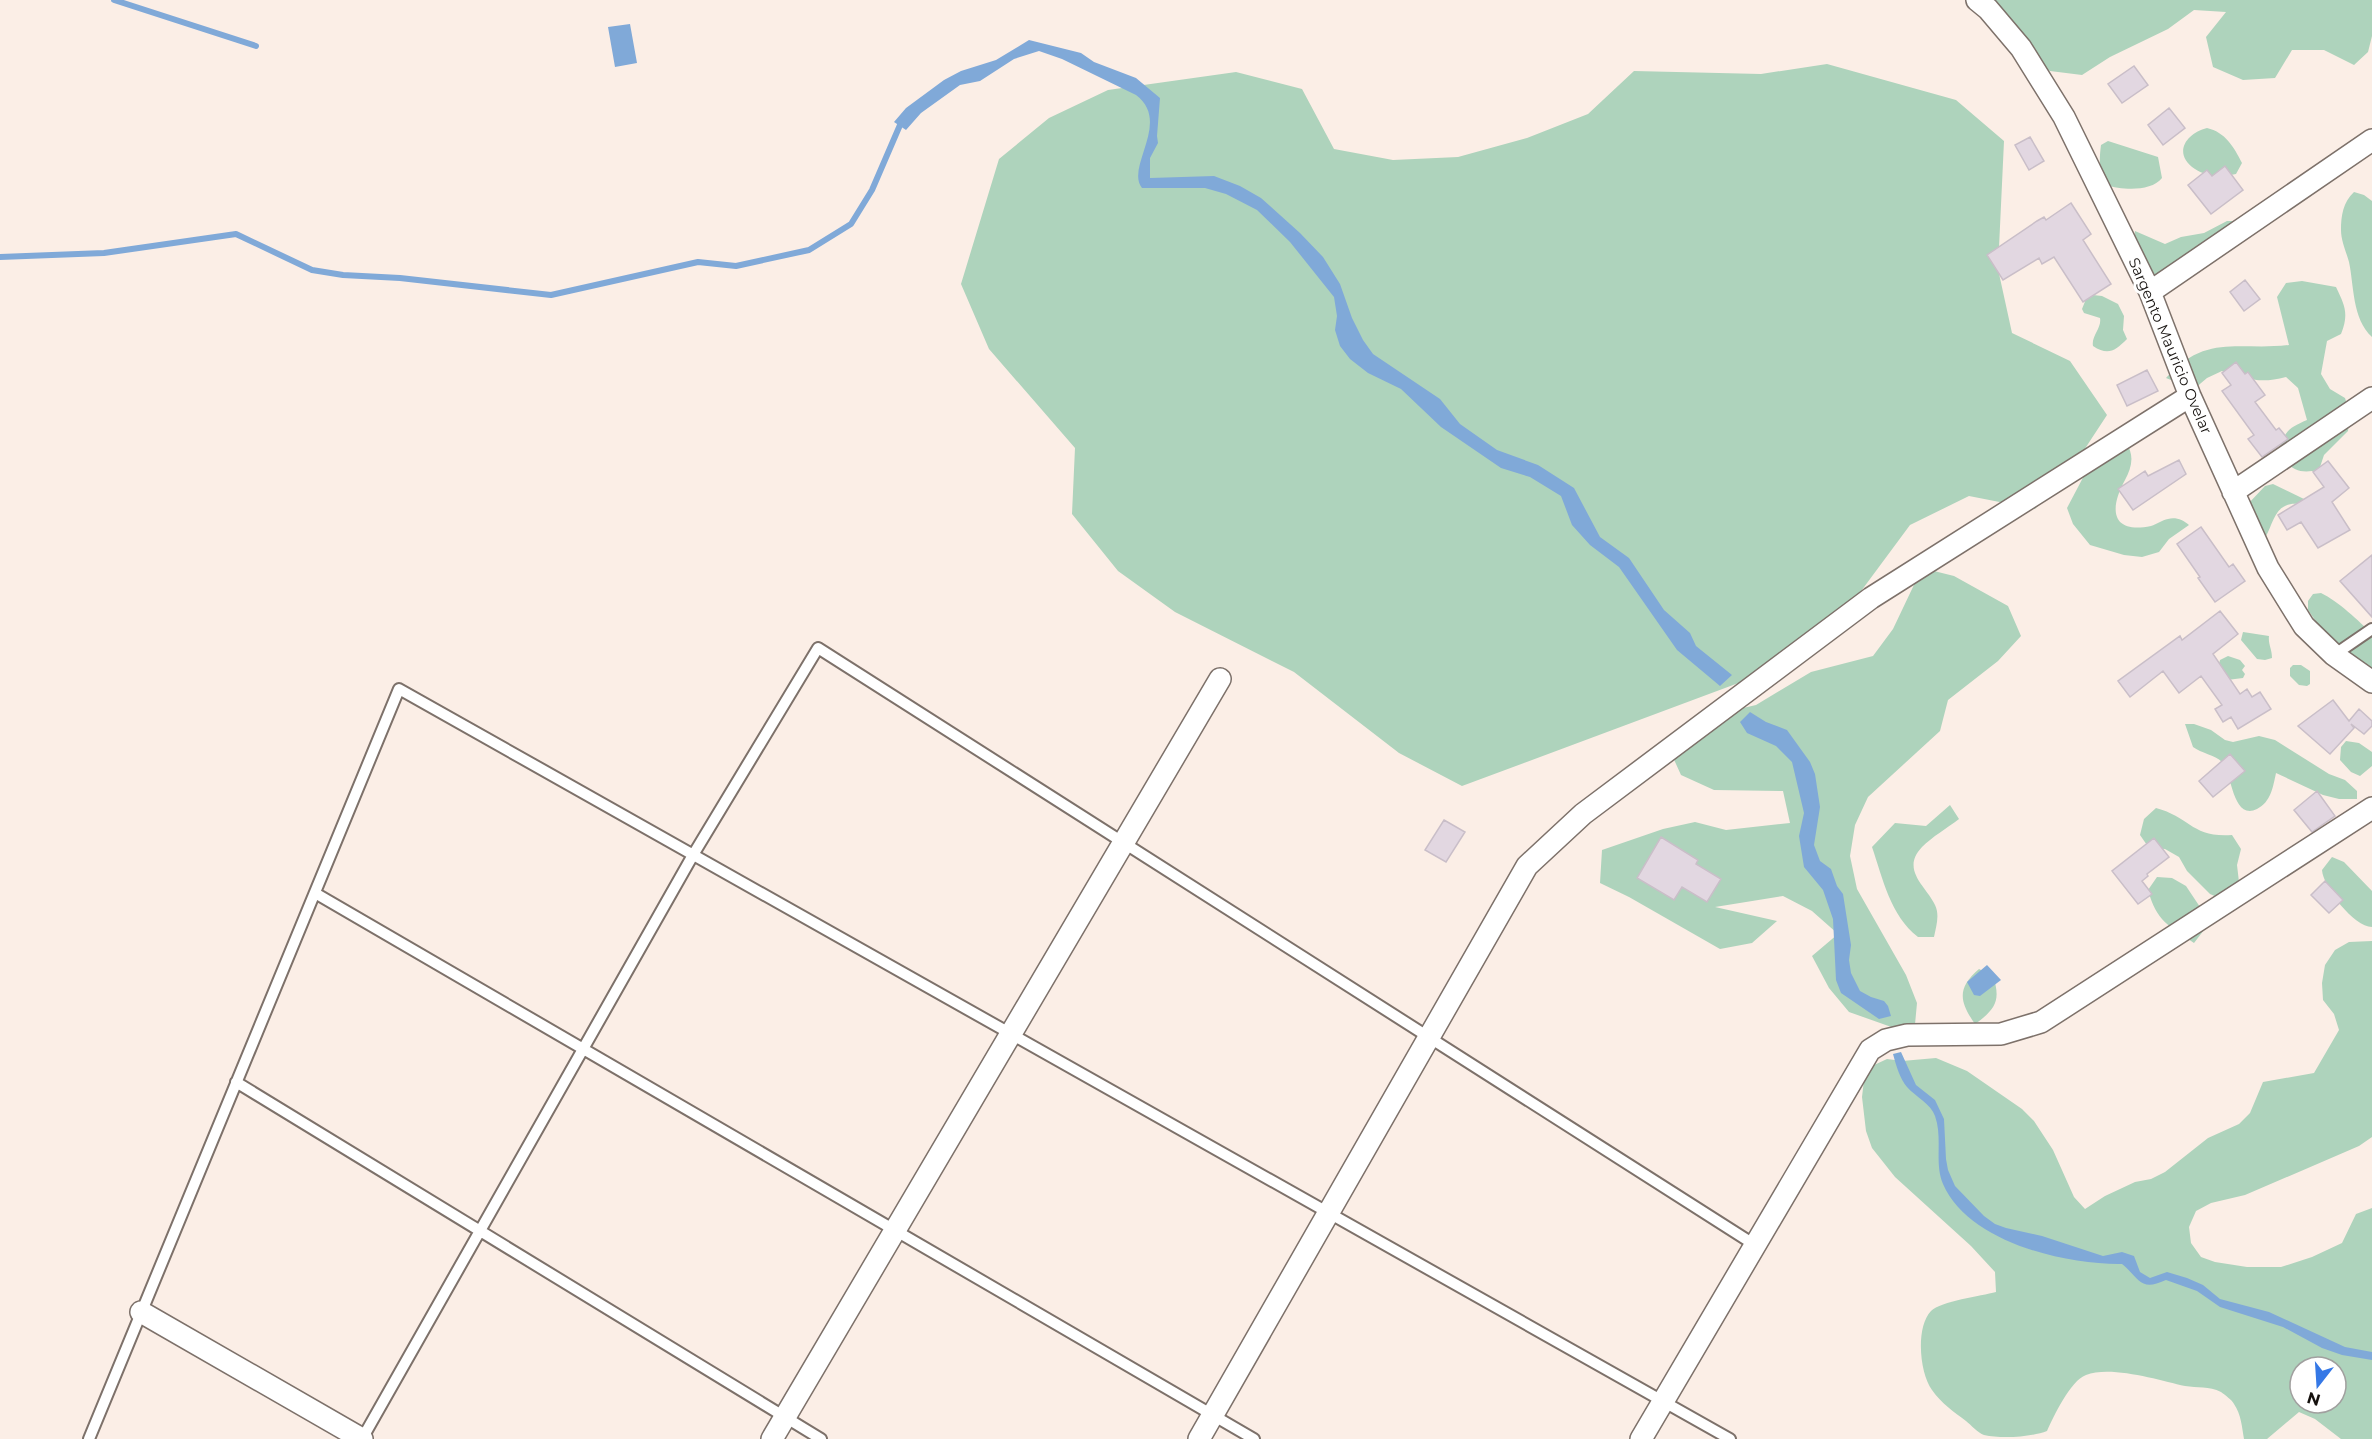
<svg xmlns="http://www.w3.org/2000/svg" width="2372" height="1439" viewBox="0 0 2372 1439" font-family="Montserrat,sans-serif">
<rect width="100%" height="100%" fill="#fbeee6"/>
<!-- green -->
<path fill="#aed3bc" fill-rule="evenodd" d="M1968 0H2372V36L2368 52 2354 65 2324 50H2292L2275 78 2243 80 2213 67 2206 37 2226 12 2194 10 2168 29 2110 57 2082 75 2050 71 2022 54Z
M1827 64 1956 100 2004 141 1998 269 2012 333 2070 361 2107 415 2069 473 2035 509 1969 496 1910 525 1830 633 1776 669 1462 786 1399 753 1294 672 1175 612 1118 571 1072 514 1075 448 989 349 961 284 999 159 1049 118 1108 90 1236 72 1302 89 1334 149 1393 160 1458 157 1527 138 1588 114 1634 71 1761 74Z
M2207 128C2225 132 2234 147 2242 163L2236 174C2222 177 2207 177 2195 169 2172 154 2186 133 2207 128Z
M2108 141 2158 157 2162 178C2151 192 2122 190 2106 185 2099 171 2099 161 2101 145Z
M2354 192 2364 195 2372 201V337C2352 319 2354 285 2349 262 2346 251 2341 241 2341 230 2341 216 2343 202 2354 192Z
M2227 221H2235L2165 284 2144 272V255L2134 240 2135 231 2165 244 2181 237 2204 233Z
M2302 281 2336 287C2345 306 2349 314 2341 334L2327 341 2321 374 2330 389 2345 398 2350 414 2348 431 2324 455 2319 470C2298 474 2293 470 2279 455 2282 433 2288 428 2307 420L2298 388 2286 377C2260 384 2247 379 2222 371L2207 378 2194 389 2166 378C2206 333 2238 351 2289 345L2277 297 2286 283Z
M2093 295 2102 296 2118 304 2124 316 2123 330 2127 339C2115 351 2108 356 2093 346 2091 336 2102 328 2100 318L2084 313 2082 309 2086 299Z
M2125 442C2135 454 2132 467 2125 480 2109 509 2111 534 2151 526 2157 524 2162 520 2168 519 2176 517 2183 520 2189 525L2169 539 2159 552 2142 557 2124 555 2090 545 2073 524 2067 508 2087 470Z
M2273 484 2304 499 2299 504C2273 501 2274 526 2263 541L2248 504 2265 486Z
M1922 568 1954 576 2008 606 2021 636 1998 661 1948 700 1940 731 1868 797 1855 825 1850 856 1857 889 1906 975 1917 1003 1914 1035 1849 1012 1829 988 1812 956 1838 934 1812 911 1783 896 1715 907 1777 921 1752 943 1720 949 1629 897 1600 883 1602 850 1663 829 1695 822 1726 830 1790 823 1783 791 1714 790 1681 775 1666 742 1692 720 1756 705 1811 672 1873 656 1893 629Z
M2321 593C2338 601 2359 621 2372 634V671L2340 656 2308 610V601L2313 594Z
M2243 632 2269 636C2268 644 2272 649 2272 658L2265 660 2257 659 2241 640Z
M2228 656 2240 660 2245 666 2242 670 2245 674 2243 678 2227 680 2218 668 2220 660Z
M2293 665H2301L2310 671V684L2307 686 2299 685 2290 676V668Z
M2185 724H2194L2211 730 2225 740 2233 742 2259 736 2275 740 2329 774 2345 780 2357 791V799H2339L2323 795 2276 773C2273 787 2271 802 2257 809 2232 821 2232 772 2222 762 2215 755 2201 753 2193 747Z
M2346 741 2359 743 2372 752V766L2360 776 2351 772 2340 760 2341 747Z
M1950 805 1959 819C1947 828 1932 837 1922 847 1900 870 1927 887 1935 905 1940 915 1936 927 1934 937H1918C1890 915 1883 879 1872 847L1895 823 1926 826Z
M2156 808C2190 817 2192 838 2232 835L2241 849 2237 865 2239 882 2226 901 2210 894 2187 871 2179 857 2165 849 2149 848 2140 835 2144 819Z
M2332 857 2344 862 2372 891V927C2354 927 2323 887 2322 870Z
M2157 877 2172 878 2186 886 2204 913V930L2194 943C2168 925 2157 922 2148 890Z
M2372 941V1137L2359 1146 2245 1195 2211 1203 2196 1211 2189 1227 2191 1243 2201 1257 2215 1262 2247 1267H2281L2312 1257 2342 1243 2356 1214 2372 1208V1439H2341L2315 1419 2299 1412 2267 1439H2244C2242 1427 2241 1414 2234 1404 2232 1400 2225 1395 2221 1392 2209 1386 2197 1388 2185 1386 2159 1380 2110 1365 2086 1375 2070 1381 2054 1416 2047 1431 2031 1437 2002 1439 1984 1435 1978 1433 1971 1425 1966 1421 1954 1412 1941 1403 1932 1390 1920 1374 1915 1328 1931 1311 1941 1301 1981 1296 1996 1292L1995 1272 1971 1246 1895 1177 1872 1148 1866 1131 1862 1097 1864 1080 1872 1066 1887 1059 1902 1061 1936 1058 1967 1071 2022 1109 2034 1121 2053 1150 2074 1197 2085 1209 2105 1196 2135 1182 2151 1179 2165 1172 2208 1138 2239 1124 2250 1113 2263 1082 2314 1073 2339 1030 2334 1014 2323 1000 2322 983 2325 965 2335 950 2349 942ZM2300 1367H2336V1403H2300Z
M1979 969 1993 976C2001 1000 1996 1009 1975 1024 1959 1001 1957 988 1979 969Z"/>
<!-- water -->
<path fill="#80a9d8" d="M630 24 637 63 615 67 608 27Z
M1029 40 1081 53 1094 62 1136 78 1160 98 1157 136 1158 143 1150 158V178L1214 176 1240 186 1261 198 1300 233 1323 257 1340 284 1352 318 1363 340 1373 354 1440 399 1460 424 1497 450 1538 465 1574 488 1600 537 1629 558 1664 610 1690 633 1696 646 1732 675 1720 686 1677 650 1619 567 1590 545 1572 525 1561 496 1530 477 1501 468 1441 427 1401 389 1368 373 1350 359 1340 346 1335 330 1337 316 1334 297 1290 242 1257 210 1226 194 1205 188H1142C1125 167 1172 122 1136 95L1062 59 1039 51 1014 59 980 81 960 85 921 113 906 130 894 122 906 108 944 80 961 71 996 60Z
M1750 712 1766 722 1787 730 1810 762 1815 774 1820 807 1814 845 1820 861 1831 869 1837 886 1843 894 1851 945 1849 960 1851 973 1860 991 1871 997 1884 1001 1888 1006 1891 1016 1879 1019 1841 993 1836 980 1833 919 1823 890 1804 867 1799 836 1804 813 1792 762 1776 746 1747 733 1740 722Z
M1987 965 2001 980 1980 996 1974 995 1967 982Z
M1901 1052 1916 1085 1935 1100 1944 1119 1946 1159 1948 1170 1955 1186 1984 1216 1995 1224 2006 1228 2042 1236 2103 1256 2122 1252 2134 1256 2140 1272 2150 1278 2167 1272 2187 1278 2203 1285 2220 1299 2269 1312 2345 1347 2372 1352V1360L2342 1355 2322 1348 2283 1327 2220 1307 2197 1291 2166 1280C2140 1292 2140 1279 2122 1264 2065 1265 1968 1242 1943 1184 1934 1163 1943 1138 1935 1116 1931 1104 1916 1097 1907 1087 1900 1079 1896 1065 1893 1054Z"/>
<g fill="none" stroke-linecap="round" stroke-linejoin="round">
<!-- stream -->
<path stroke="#80a9d8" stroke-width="6" d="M114 0 256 46
M0 257 104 253 236 234 312 270 343 275 400 278 551 295 698 262 736 266 809 250 851 224 872 190 900 125 904 122"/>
</g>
<!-- building -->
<path fill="#e2d7e1" stroke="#c9bec8" stroke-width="1.5" d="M2134 66 2148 85 2122 103 2108 84Z
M2169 108 2185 128 2163 145 2148 125Z
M2030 137 2044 161 2029 170 2015 145Z
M2225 166 2243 190 2211 214 2188 185 2207 170 2212 176Z
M2071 203 2091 234 2083 240 2111 284 2083 302 2054 257 2042 264 2039 258 2003 280 1987 255 2037 221 2044 217 2046 220Z
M2245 280 2260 299 2244 311 2230 292Z
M2236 362 2245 374 2248 372 2265 395 2255 402 2276 430 2279 428 2288 439 2262 457 2248 439 2254 435 2222 391 2231 385 2222 373Z
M2147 370 2158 391 2127 406 2117 385Z
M2179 460 2186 474 2133 510 2118 489 2145 471 2148 476Z
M2328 461 2349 488 2332 502 2350 530 2318 548 2301 522 2287 530 2278 515 2324 487 2313 472Z
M2201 527 2229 567 2233 564 2245 581 2215 602 2198 578 2200 577 2177 544Z
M2372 555V617L2340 581Z
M2220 611 2238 634 2213 654 2240 694 2247 689 2252 697 2260 692 2271 709 2238 729 2231 717 2223 722 2215 709 2222 705 2201 676 2179 693 2163 671 2130 697 2118 681 2180 636 2182 640Z
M2333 700 2349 721 2359 709 2372 721V726L2364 734 2351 724 2354 728 2330 754 2298 726Z
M2230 754 2245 771 2213 797 2199 781Z
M2317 791 2335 816 2312 832 2294 810Z
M1444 820 1465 832 1446 862 1425 850Z
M1661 837 1698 860 1696 864 1721 879 1707 902 1682 887 1674 900 1637 878Z
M2154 838 2169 857 2147 874 2148 876 2142 881 2152 894 2138 904 2112 871Z
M2325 881 2343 900 2329 913 2311 895Z"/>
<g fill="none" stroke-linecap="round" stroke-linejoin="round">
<defs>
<path id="service" d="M2334 655 2372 629
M315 893 1254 1439
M236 1082 821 1439
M89 1439 399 689 1730 1439
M362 1439 693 855 818 648 1755 1245"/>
<path id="minor" d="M1977 0 1988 9 2021 48 2064 117 2150 292 2190 396 2268 568 2304 626 2334 655 2372 682
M2150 292 2372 140
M2233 492 2372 398
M141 1312 362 1439
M772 1439 1220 679
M1199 1439 1527 866 1583 814 1871 598 2190 396
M1641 1439 1870 1050 1886 1040 1907 1035 2001 1034 2041 1022 2372 808"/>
</defs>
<!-- service casing -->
<use href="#service" stroke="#7d716a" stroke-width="14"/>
<!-- minor casing -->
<use href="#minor" stroke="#7d716a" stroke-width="24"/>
<!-- service -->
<use href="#service" stroke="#fff" stroke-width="10"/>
<!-- minor -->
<use href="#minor" stroke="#fff" stroke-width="21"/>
</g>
<g text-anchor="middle" stroke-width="6" stroke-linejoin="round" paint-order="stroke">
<!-- street labels -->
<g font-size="15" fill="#15110e" stroke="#fff">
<text transform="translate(2170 346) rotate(67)" y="5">Sargento Mauricio Ovelar</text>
</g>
</g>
<!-- north arrow -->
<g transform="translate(2318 1385) rotate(197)"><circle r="28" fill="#ffffff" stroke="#a1a09f" stroke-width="1.5"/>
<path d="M0-4.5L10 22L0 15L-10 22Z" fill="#3578e6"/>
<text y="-9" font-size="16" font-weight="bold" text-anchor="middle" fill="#15110e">N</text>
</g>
</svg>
